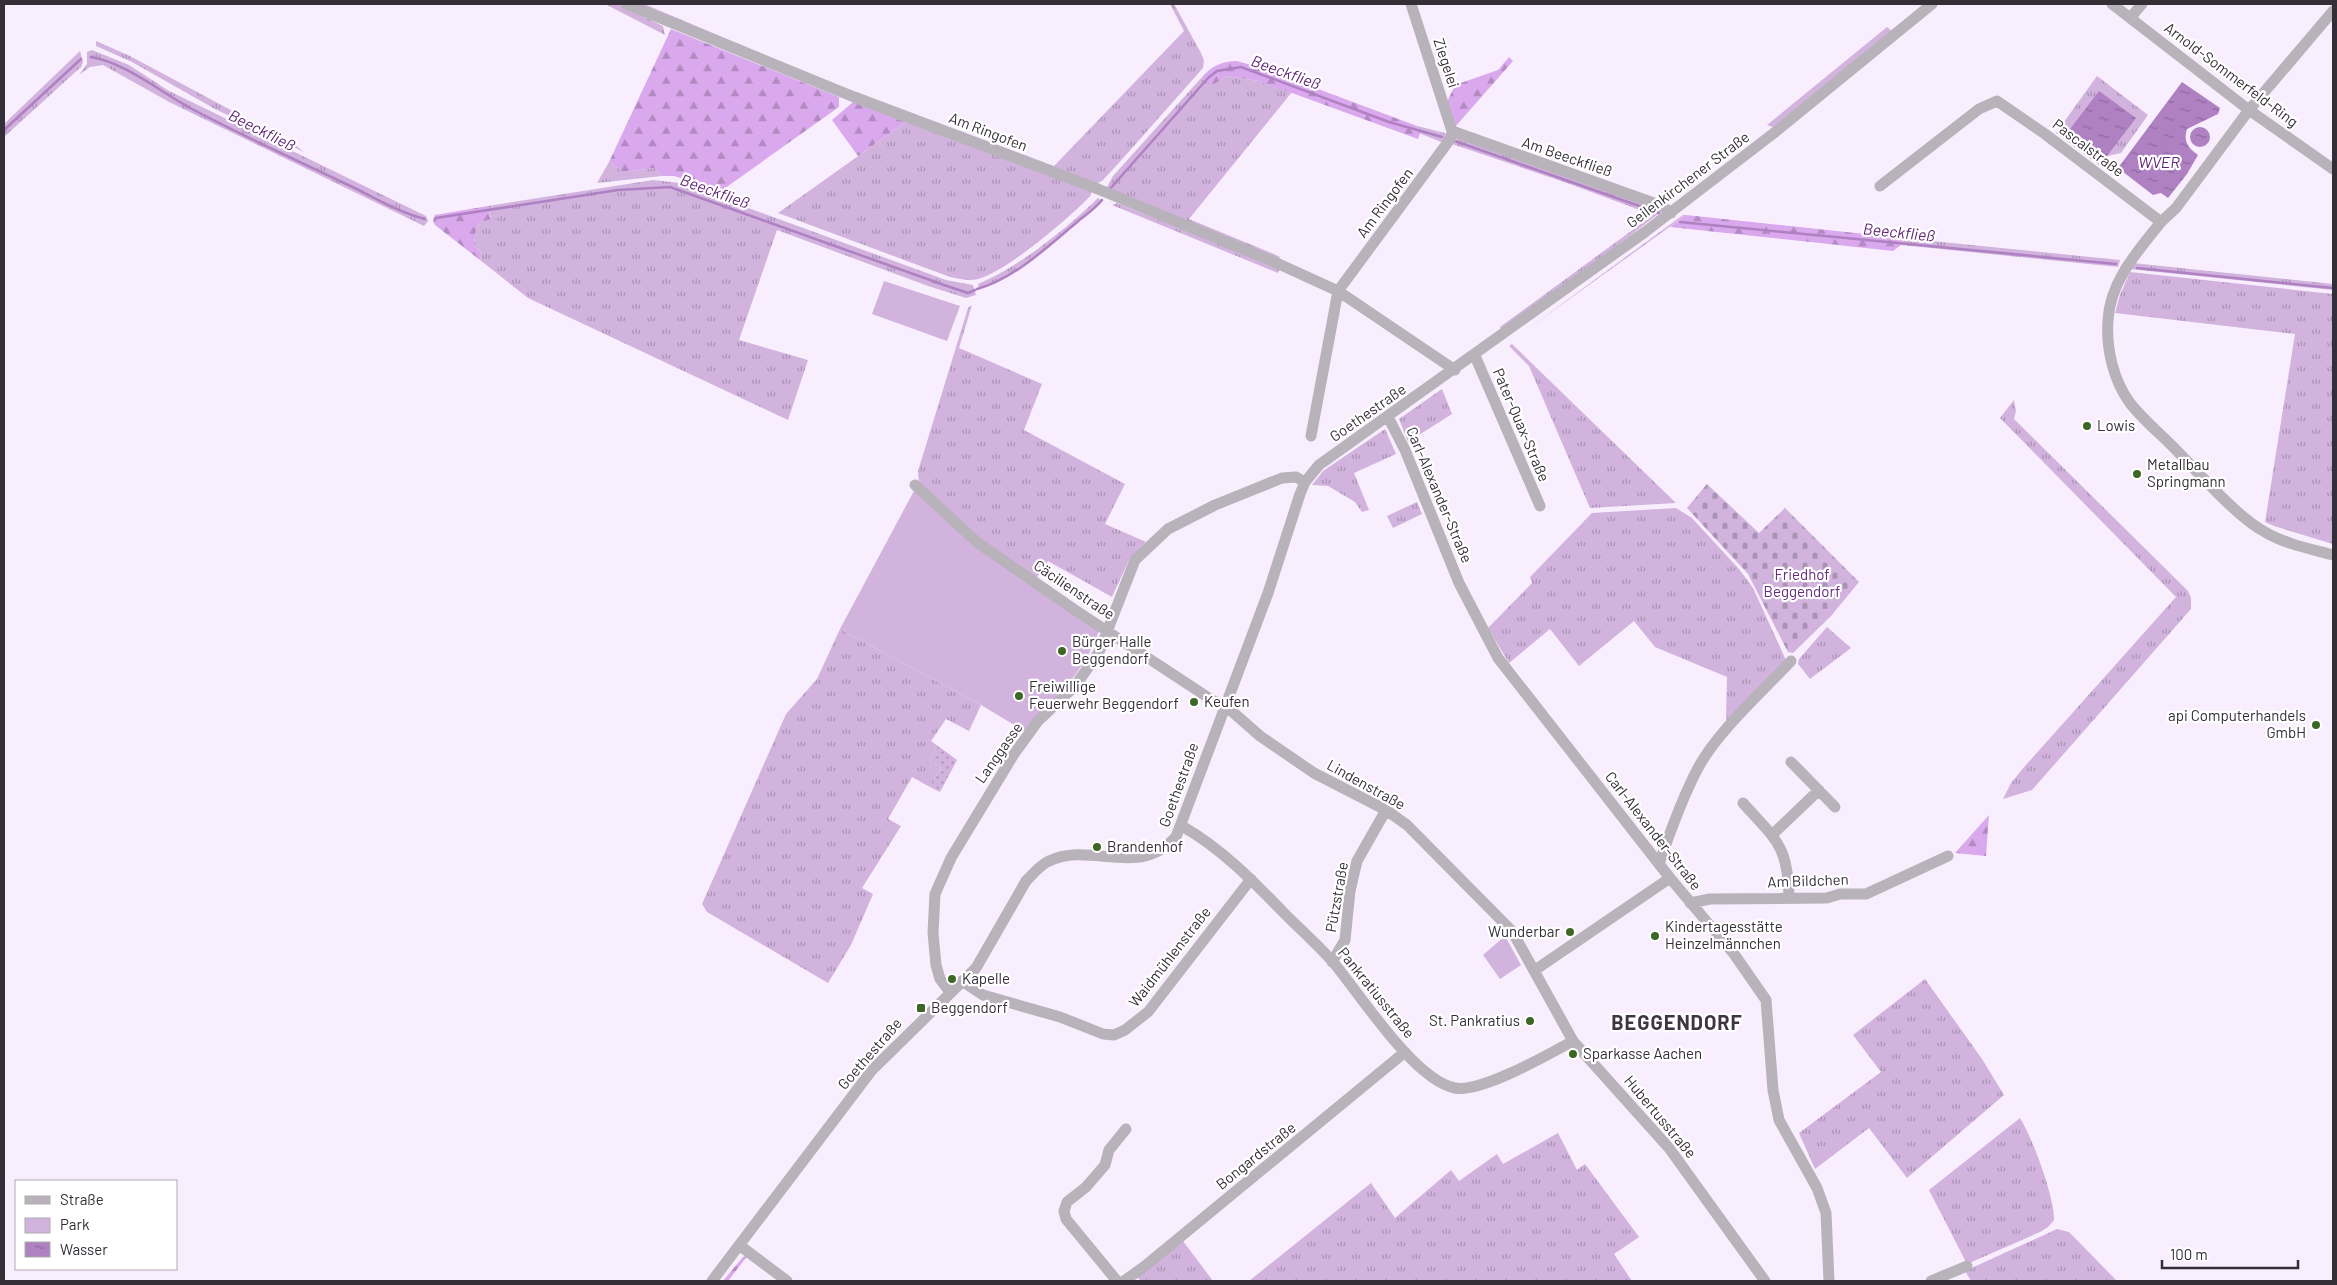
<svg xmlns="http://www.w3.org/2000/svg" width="2337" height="1285" viewBox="0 0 2337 1285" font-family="Barlow,sans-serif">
<defs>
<pattern id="grass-tufts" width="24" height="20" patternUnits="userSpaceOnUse" patternTransform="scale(1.25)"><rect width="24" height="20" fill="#d1b3de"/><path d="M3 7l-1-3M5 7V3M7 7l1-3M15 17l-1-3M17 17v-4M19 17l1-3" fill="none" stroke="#aa92b5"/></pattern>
<pattern id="forest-firs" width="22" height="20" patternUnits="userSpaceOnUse" patternTransform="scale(1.25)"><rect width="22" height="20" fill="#daa9ed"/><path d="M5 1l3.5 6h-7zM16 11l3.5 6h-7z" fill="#b28ac1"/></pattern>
<pattern id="cemetery-stones" width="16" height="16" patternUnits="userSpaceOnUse" patternTransform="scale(1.25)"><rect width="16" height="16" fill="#d1b3de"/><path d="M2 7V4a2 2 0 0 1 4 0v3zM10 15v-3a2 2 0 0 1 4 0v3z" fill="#aa92b5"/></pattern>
<pattern id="garden-dots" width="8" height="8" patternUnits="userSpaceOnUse" patternTransform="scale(1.25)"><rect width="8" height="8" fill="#d1b3de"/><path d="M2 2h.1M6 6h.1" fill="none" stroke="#aa92b5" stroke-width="1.8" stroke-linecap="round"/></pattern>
<pattern id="water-ripples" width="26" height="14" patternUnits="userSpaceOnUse" patternTransform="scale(1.25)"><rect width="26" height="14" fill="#af80c2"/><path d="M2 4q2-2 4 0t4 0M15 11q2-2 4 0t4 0" fill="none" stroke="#8f699e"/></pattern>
</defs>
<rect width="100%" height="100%" fill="#f9eefe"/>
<!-- grass -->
<path fill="url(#grass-tufts)" d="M605 4H617L663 26 665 35Z
M635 4H644L829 82 1054 166 1184 31 1170 4H1174L1201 53 1204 61 1203 68 1117 165 1102 181 1095 184 840 89Z
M1887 27 1892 31 1773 127 1767 125Z
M96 41 130 56 294 144 304 152 215 109 132 62 96 46Z
M92 50 129 65 169 91 426 216 428 221 424 226 171 103 103 65 90 67 79 75 87 64V52Z
M80 51 83 62 81 67 4 137V124Z
M1227 76 1259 81 1292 92 1189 219 1274 254 1280 257 1279 259 1106 189 1113 176 1202 77 1211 85Z
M2097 76 2148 115 2121 153 2107 156 2100 166 2056 133Z
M906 122 1091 192V195C1072 216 1008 270 981 278 971 282 961 279 950 277L778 213Z
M1417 126 1445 133 1447 137 1444 143 1416 132Z
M1458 138 1662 211 1587 269 1502 330 1500 327 1653 215 1567 183 1452 144Z
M609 162 623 172 655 168 662 176 597 183Z
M653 180 680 183 946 280 973 285 976 295 966 298 928 286 777 230 739 340 808 360 788 420 528 298 480 260 482 254 474 244 476 230 480 222 491 218 488 206Z
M1098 198 1101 200 1099 203C1067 229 1018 276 979 288L978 284C1019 267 1066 229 1098 198Z
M1117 203 1280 268 1278 273 1112 205Z
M1683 215H1686L1514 339Z
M1902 238 2120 260 2118 267 1901 245Z
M2133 263 2333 284V290L2129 269Z
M2130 272 2333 294V544L2274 526 2265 522 2295 334 2115 313 2120 295Z
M972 305 959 348 1042 384 1024 430 1125 484 1105 524 1146 542 1130 558 1112 597 1048 561 1036 579 997 553 919 484 918 471 968 308Z
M1512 344 1676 503 1590 508 1529 366 1509 346Z
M1442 389 1452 414 1408 442 1399 419Z
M2014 400 2016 411 2014 419 2188 591 2191 598V609L2032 790 2003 799 2011 783 2025 766 2176 597 2000 418Z
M1385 429 1396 454 1354 473 1369 510 1362 512 1355 502 1328 486 1312 485 1323 471Z
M1417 502 1422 514 1393 528 1387 516Z
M1676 508 1692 518 1739 569 1753 588 1785 658V662L1728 723 1726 719 1727 677 1655 647 1634 621 1579 666 1550 629 1509 663 1488 628 1532 583 1530 577 1592 513Z
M1827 627 1851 648 1810 679 1798 664 1799 659Z
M840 629 981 705 969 731 946 719 931 741 938 746 929 760 941 767 930 787 912 777 888 819 901 826 862 888 873 894 851 945 828 983 707 912 702 904 786 714 817 679Z
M1925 979 1982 1059 2004 1095 1907 1178 1869 1128 1815 1169 1799 1133 1881 1072 1853 1035Z
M2020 1118C2032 1137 2055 1198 2054 1220L2048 1227 2040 1232 1967 1264 1929 1190Z
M1558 1133 1577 1170 1585 1164 1639 1237 1614 1254 1632 1281H1249L1371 1183 1395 1218 1451 1170 1459 1181 1497 1154 1503 1164Z
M2057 1229 2069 1232 2117 1281H1971L1965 1271Z
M1183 1241 1213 1281H1141L1137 1277Z"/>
<!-- forest -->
<path fill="url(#forest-firs)" d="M671 29 839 97V107L721 191 674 176H662L655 168 623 172 609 162Z
M1509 57 1513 61 1455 127 1447 102 1455 85 1498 70Z
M1237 61 1262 68 1417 126 1416 132 1420 133 1418 139 1259 81 1227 76 1211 86 1202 77C1212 66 1222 61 1237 61Z
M853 102 906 122 858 156 832 120Z
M488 206 491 219 480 222 476 230 474 244 482 254 480 260 435 225 433 221 435 215Z
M1686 215 1902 238 1901 245 1893 251 1670 227Z
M1989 815 1986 856 1955 853Z
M748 1255 728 1281H723L743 1257Z"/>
<!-- cemetery -->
<path fill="url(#cemetery-stones)" d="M1707 484 1759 533 1785 508 1859 582 1831 616 1793 653 1788 652 1748 574 1687 508Z"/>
<!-- park -->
<path fill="#d1b3de" d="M884 281 960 306 947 341 872 314Z
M915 489 1099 631C1084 673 1054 700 1024 731L981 705 840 629Z
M1505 936 1521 965 1500 979 1483 955Z"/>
<!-- garden -->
<path fill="url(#garden-dots)" d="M938 746 957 760 940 792 930 787 941 767 929 760Z"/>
<!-- water -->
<path fill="url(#water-ripples)" d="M2182 82 2220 108 2218 114 2187 129C2183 141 2188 148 2198 155L2187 174 2168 198 2161 193 2153 195 2118 168Z
M2099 91 2136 118 2107 156 2070 129Z
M2190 137a10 10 0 1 1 20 0a10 10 0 1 1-20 0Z"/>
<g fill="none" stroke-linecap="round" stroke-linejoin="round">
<!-- stream -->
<path stroke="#af80c2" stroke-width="2.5" d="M91 57C124 62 162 93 192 109 241 135 292 158 342 182 369 194 396 212 425 219
M4 130 81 59
M1455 141 1659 213
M1109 190 1208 78 1217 71 1241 67 1389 122 1442 137
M436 218 618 190 670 187 944 285 968 293 975 290
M1680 222 2116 264
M2137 268 2333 288
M977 289C1014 279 1047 247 1076 223 1084 216 1095 209 1102 200"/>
<!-- minor -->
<path stroke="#b8b2ba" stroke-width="11" d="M626 4 854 97 1098 189 1270 260 1338 291 1455 370
M2112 4 2249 110 2333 169
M2131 17 2142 4
M1452 131 1662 206 1671 213
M1880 186 1979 109 1997 101 2045 134 2161 222 2176 208 2249 110 2333 11
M2161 222C2138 251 2110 281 2108 320 2106 348 2113 380 2130 403 2144 421 2163 436 2178 452 2202 476 2237 517 2265 532 2285 544 2311 549 2333 555
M1475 356 1540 506
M1388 417 1405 450 1459 583 1498 658 1670 878 1734 954 1766 1000 1773 1090 1779 1120 1817 1188 1826 1213 1829 1281
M1311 436 1338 291 1451 138 1452 131 1411 4
M915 485 978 543 1075 610 1212 700 1227 707 1260 736 1314 773 1386 810 1407 825 1512 931 1573 1041 1669 1148 1765 1281
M1791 762 1835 807
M1743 803C1776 840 1788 845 1789 897
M1182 826C1222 849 1252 880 1285 914 1301 930 1318 945 1333 962 1360 994 1414 1080 1455 1088 1481 1093 1549 1054 1573 1041
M1772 835 1819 790
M1659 864C1670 832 1682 798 1698 768 1718 731 1762 692 1791 661
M1690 903 1710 899 1827 898 1840 894H1866L1948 856
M1332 962 1345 940 1350 891 1357 861 1386 810
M1535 970 1670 878
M962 981 983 995 1060 1017 1103 1034 1114 1035 1125 1030 1148 1012 1251 879
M950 992 940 979 936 965 933 933 935 894 951 858 1014 754 1038 721 1075 686 1099 652 1135 560 1168 529 1215 505 1282 478 1296 477 1305 482
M739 1245 787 1281
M712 1281 872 1070 976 968 1026 881C1033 874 1040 865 1049 861 1091 841 1138 879 1176 837L1268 593 1300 494 1305 482 1319 465 1645 232 1774 133 1932 4
M1117 1281 1066 1219 1064 1211 1067 1202 1086 1187 1105 1165 1109 1150 1126 1129
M1124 1281 1145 1266 1405 1052
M1931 1281 1967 1266"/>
</g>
<!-- markers -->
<g fill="#3c6724" stroke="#fff" stroke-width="2">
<circle cx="2087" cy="426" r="5"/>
<circle cx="2137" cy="474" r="5"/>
<circle cx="1062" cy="651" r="5"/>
<circle cx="1019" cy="696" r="5"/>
<circle cx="1194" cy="702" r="5"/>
<circle cx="2316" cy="725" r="5"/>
<circle cx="1097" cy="847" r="5"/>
<circle cx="1570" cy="932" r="5"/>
<circle cx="1655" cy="936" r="5"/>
<circle cx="952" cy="979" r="5"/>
<rect x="916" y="1003" width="10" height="10" rx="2.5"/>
<circle cx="1530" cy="1021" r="5"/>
<circle cx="1573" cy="1054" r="5"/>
</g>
<g text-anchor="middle" stroke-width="4.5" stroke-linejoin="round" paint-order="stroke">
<!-- street labels -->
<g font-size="15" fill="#342e36" stroke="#fff">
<text transform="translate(1446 63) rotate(72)" y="5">Ziegelei</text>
<text transform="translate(2231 75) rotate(37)" y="5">Arnold-Sommerfeld-Ring</text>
<text transform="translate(988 132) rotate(21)" y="5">Am Ringofen</text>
<text transform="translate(2088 148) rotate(37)" y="5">Pascalstraße</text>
<text transform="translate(1567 157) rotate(19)" y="5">Am Beeckfließ</text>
<text transform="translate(1688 180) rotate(-37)" y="5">Geilenkirchener Straße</text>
<text transform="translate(1385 203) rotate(-53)" y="5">Am Ringofen</text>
<text transform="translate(1368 413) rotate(-35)" y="5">Goethestraße</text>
<text transform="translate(1521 425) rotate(67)" y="5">Pater-Quax-Straße</text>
<text transform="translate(1439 495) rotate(67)" y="5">Carl-Alexander-Straße</text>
<text transform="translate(1074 590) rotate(34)" y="5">Cäcilienstraße</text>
<text transform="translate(999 753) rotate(-55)" y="5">Langgasse</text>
<text transform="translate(1179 785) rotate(-70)" y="5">Goethestraße</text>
<text transform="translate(1366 785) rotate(29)" y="5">Lindenstraße</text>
<text transform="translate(1653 831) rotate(52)" y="5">Carl-Alexander-Straße</text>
<text transform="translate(1808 881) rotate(-2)" y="5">Am Bildchen</text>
<text transform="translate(1337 897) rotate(-80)" y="5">Pützstraße</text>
<text transform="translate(1170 957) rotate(-52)" y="5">Waidmühlenstraße</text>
<text transform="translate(1376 993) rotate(51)" y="5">Pankratiusstraße</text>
<text transform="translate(870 1054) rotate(-49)" y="5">Goethestraße</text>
<text transform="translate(1660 1117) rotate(50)" y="5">Hubertusstraße</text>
<text transform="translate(1256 1156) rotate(-39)" y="5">Bongardstraße</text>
</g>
<!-- poi labels -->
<g font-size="15" fill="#342e36" stroke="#fff" text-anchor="start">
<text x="2097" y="431">Lowis</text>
<text x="2147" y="470">Metallbau<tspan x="2147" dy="17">Springmann</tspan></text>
<text x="1072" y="647">Bürger Halle<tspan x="1072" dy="17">Beggendorf</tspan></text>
<text x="1029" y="692">Freiwillige<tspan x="1029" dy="17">Feuerwehr Beggendorf</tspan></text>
<text x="1204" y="707">Keufen</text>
<text x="2306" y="721" text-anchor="end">api Computerhandels<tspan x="2306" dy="17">GmbH</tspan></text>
<text x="1107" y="852">Brandenhof</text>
<text x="1665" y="932">Kindertagesstätte<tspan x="1665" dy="17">Heinzelmännchen</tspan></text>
<text x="1560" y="937" text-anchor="end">Wunderbar</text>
<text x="962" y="984">Kapelle</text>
<text x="931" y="1013">Beggendorf</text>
<text x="1520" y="1026" text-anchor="end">St. Pankratius</text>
<text x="1583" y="1059">Sparkasse Aachen</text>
</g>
<!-- park labels -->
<g font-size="15" fill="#662c7b" stroke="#fff">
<text x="1802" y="580">Friedhof<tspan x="1802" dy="17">Beggendorf</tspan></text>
</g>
<!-- water labels -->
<g font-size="16" font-style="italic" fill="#602675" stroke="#fff">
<text transform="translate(1286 72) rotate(20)" y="6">Beeckfließ</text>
<text transform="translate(262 130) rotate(27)" y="6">Beeckfließ</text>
<text x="2159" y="168">WVER</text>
<text transform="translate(715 191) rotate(20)" y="6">Beeckfließ</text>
<text transform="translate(1899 232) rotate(6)" y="6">Beeckfließ</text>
</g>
<!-- district labels -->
<g font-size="20" font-weight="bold" letter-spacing="1" fill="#3f3443" stroke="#fff">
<text x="1677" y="1030">BEGGENDORF</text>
</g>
</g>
<!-- border -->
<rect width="2337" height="1285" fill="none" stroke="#342e36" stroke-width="10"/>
<!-- legend -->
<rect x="15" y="1180" width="162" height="90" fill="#ffffff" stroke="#aeabaf"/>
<rect x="25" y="1196" width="25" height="8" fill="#b8b2ba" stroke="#aeabaf"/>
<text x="60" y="1205" font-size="15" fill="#342e36">Straße</text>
<rect x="25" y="1218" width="25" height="15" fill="#d1b3de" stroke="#aeabaf"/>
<text x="60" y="1230" font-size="15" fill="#342e36">Park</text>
<rect x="25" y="1242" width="25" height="15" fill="url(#water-ripples)" stroke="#aeabaf"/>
<text x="60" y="1255" font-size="15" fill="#342e36">Wasser</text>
<!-- scale -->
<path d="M2162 1260v8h136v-8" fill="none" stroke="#342e36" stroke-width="2.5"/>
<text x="2170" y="1260" font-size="15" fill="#342e36" stroke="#ffffff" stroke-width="4" paint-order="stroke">100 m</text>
</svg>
